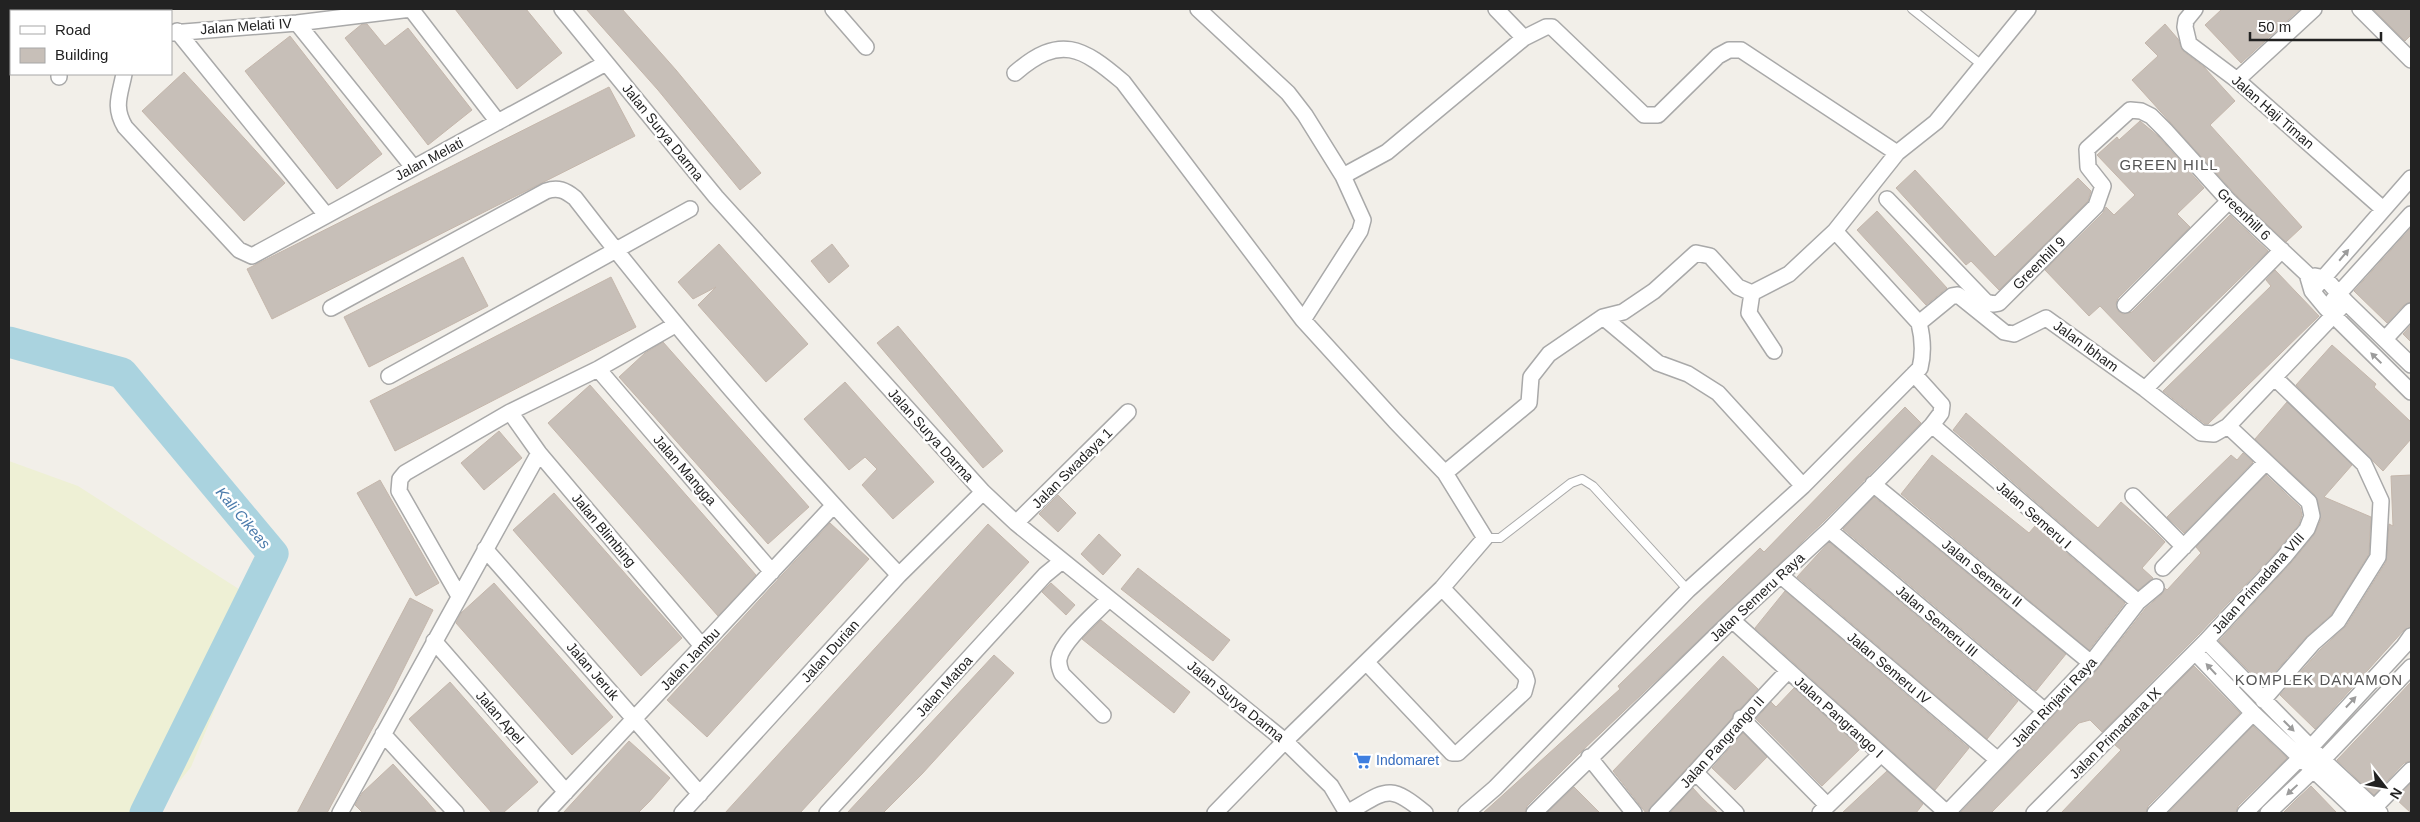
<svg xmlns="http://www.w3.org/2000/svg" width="2420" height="822" viewBox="0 0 2420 822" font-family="Arial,sans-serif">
<rect width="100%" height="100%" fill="#f2efe9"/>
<!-- farmland -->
<path fill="#eef0d5" d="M9 461 78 486 259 602 191 767 154 813H9Z"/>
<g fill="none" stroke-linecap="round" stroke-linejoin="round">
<!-- river -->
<path stroke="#aad3df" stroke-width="31" d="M9 342 122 373 273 554 145 813"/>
</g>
<!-- building -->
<path fill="#c7bfb8" stroke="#c4b6ab" d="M455 9H526L562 53 517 89Z
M586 9H622L676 70 761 173 740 190 658 90Z
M2222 9H2300L2241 63 2205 25Z
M2373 9H2411V35L2405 41Z
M362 24H367L385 46 408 28 472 110 428 145 345 38Z
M2165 24 2178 39 2183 51 2204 67 2235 101 2210 125 2302 227 2286 242 2237 196 2132 80 2158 56 2145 43Z
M290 36 382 154 337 189 245 71Z
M184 72 285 183 244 221 142 111Z
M609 87 635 136 272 319 247 269Z
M2140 121 2158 136 2204 188 2177 214 2190 227 2118 298 2116 303 2118 311 2123 314 2132 312 2230 215 2268 251 2154 362 2100 306 2089 316 2045 270 2103 213 2106 207 2114 215 2135 195 2097 155 2117 137 2119 140Z
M1915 170 1995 257 2078 178 2091 191 2088 201 1999 290 1971 261 1966 265 1896 188Z
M1877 211 1947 288 1926 305 1857 230Z
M2411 228V302L2404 305 2387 323 2354 291Z
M719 244 808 344 766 382 698 305 716 287 693 299 678 282Z
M832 244 849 266 829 283 811 261Z
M463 257 488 306 369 367 344 317Z
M2275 270 2319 316 2208 424H2205L2163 391 2271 286 2266 280Z
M611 277 636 327 395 451 370 401Z
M2411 325V342L2403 334Z
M898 326 1003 451 983 468 877 343Z
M663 342 809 507 768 544 619 377 645 353Z
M2332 345 2376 384 2374 387 2411 422V439L2383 471 2296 385Z
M845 382 934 482 893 519 862 485 877 469 865 457 849 470 804 419Z
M590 385 756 575 718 616 548 423Z
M2287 402 2352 465 2324 497 2371 517 2369 554 2331 615 2306 637 2266 682 2264 680 2261 683 2219 641 2291 563 2314 535 2321 519 2315 495 2255 439Z
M1905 407 1921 423 1822 523 1583 750 1527 806 1525 813H1483L1620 689 1618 686 1760 548 1764 552Z
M1966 413 2098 528 2121 502 2154 531 2165 542 2142 568 2153 578 2138 590 1953 430Z
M499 431 522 458 484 490 461 463Z
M2243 453 2253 462 2184 533 2167 517 2231 455 2237 460Z
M1932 455 2029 533 2035 526 2125 603 2089 650 1901 494Z
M2266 475 2300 507 2302 515 2299 524 2277 551 2199 634 2102 732 2090 720 2079 723 1991 813H1960L2098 669 2145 609 2162 594 2165 588 2167 590 2201 553 2196 547Z
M2411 475V627L2404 630 2315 729 2280 695 2320 650 2346 626 2386 562 2389 524 2393 526 2391 476Z
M380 480 439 583 416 596 357 493Z
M554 493 682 638 641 676 513 530Z
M1058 495 1076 513 1058 532 1039 514Z
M1874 497 2066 654 2036 691 1843 529Z
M830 523 869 559 707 737 667 700Z
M988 524 1029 562 878 728 800 813H725Z
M1099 534 1121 555 1103 575 1081 554Z
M1829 542 2018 701 1987 739 1797 577Z
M1138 568 1230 640 1213 661 1121 589Z
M494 583 613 717 572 755 456 623 461 613Z
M1051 583 1075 605 1066 615 1042 592Z
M1785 591 1969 748 1935 790 1755 628Z
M410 598 433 610 393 690 327 813H297Z
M1101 620 1190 692 1174 713 1082 639Z
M994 655 1014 673 922 774 883 813H847Z
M1723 656 1758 689 1740 709 1734 712 1732 718 1646 813 1613 771Z
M2194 666 2240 713 2148 806 2146 813H2061L2121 750 2115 745Z
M450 682 538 782 503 813H492L409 719Z
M2411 682V761L2404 763 2374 795 2337 760Z
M1794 688 1861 748 1822 786 1756 719 1771 702 1776 707Z
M2253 726 2287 758 2238 806 2236 813H2168Z
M1743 733 1767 757 1735 790 1712 768Z
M629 741 670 778 650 801 638 813H563Z
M393 764 425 799 437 813H363L355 805 362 793Z
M1887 771 1923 804 1916 813H1842Z
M2411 783V813L2396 799Z
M2311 786 2337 813H2283L2296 800Z
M1574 787 1600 813H1547Z
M1693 788 1702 798 1718 813H1670Z"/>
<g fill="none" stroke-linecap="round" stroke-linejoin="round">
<defs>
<path id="service" d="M1912 9 1983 66
M1485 538H1500L1571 483 1582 479 1593 486 1688 590"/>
<path id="minor" d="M411 9 498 122
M562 9 716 197 983 492 1016 523 1285 741 1331 786 1347 813
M833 9 866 47
M1198 9 1288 93 1305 115 1343 176 1363 220 1360 231 1303 320
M2195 9 2186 20 2185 27 2189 44 2237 80 2383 209
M2360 9 2411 60
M69 11 70 9
M297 23 413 167
M177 31 326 215
M171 33 297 23 411 9
M1524 38 1546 27H1552L1644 115H1658L1718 56 1729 50H1741L1897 153
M1015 73C1060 34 1082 47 1123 82L1303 320 1395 421 1445 473
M124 74C120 95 113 107 125 127L239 250 252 256 606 63
M59 77V74
M2237 80 2314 9
M1343 176 1387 152 1524 38 1496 9
M1887 199 1986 302 1993 304 1999 303 2096 206 2103 186 2088 167 2087 149 2130 110 2141 111 2151 116 2165 130 2229 201 2307 274 2312 291 2326 308 2411 392
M2315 276 2325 278 2346 302 2411 365
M2312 291 2411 178
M1752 293 1749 313 1774 351
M2333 300 2411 214
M2125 305 2229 201
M331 308 546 191C558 187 565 190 575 198 676 329 785 455 899 575
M1603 317 1658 363 1688 374 1718 393 1803 486
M1919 323 1952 296 1958 295 2004 332 2014 334 2046 318 2145 389 2201 433 2214 434 2228 426 2346 302
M2385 339 2411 311
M598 369 772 572
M389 376 690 209
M2145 389 2282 250
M510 412 539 453 702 646
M1932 425 2138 602
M1873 484 2091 663
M2133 496 2184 547
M1016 523 1128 412
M1829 530 2045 711
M485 549 700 794
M2163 568 2266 462
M1780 575 1998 760
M459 596 399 491 400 479 405 473 510 412 598 369 675 325
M1732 620 1947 813
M434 641 566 792
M2206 641 2323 760 2380 813
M2195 652 2253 713 2359 813
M1367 663 1452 753H1458L1524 692 1527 681 1525 675 1442 588
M2263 700 2313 643 2338 621 2378 557 2381 501 2364 464 2275 378
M1103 715 1062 674C1060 669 1058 665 1059 659 1062 641 1096 613 1109 599
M1741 718 1827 805
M383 734 456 813
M1589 757 1634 813
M1696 773 1736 813
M340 813 539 453
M546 813 833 506
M682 813 899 575 983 492
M827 813 1045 575 1062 561
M1215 813 1285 741 1442 588 1485 538 1445 473 1529 403 1531 377 1549 354 1603 317 1623 312 1654 291 1696 253 1710 256 1738 287 1752 293 1789 274 1835 231 1897 153 1936 122 2028 9
M1347 813C1386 791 1388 782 1425 813
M1466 813 1495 788 1688 590 1803 486 1920 368C1924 352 1923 339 1919 323L1835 231
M1534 813 1732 620 1829 530 1932 425 1941 413 1942 405 1914 374
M1657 813C1702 767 1743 717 1788 671
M1820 813 1881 754
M1947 813 2091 663 2138 602 2156 587
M2034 813 2206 641 2284 557 2307 529 2312 516 2309 502 2228 426
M2155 813 2253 713
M2245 813 2311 747 2404 646 2411 636
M2268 813 2312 771 2411 667
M2369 813 2411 770"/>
</defs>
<!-- service casing -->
<use href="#service" stroke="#a9a9a9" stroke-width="10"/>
<!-- minor casing -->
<use href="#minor" stroke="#a9a9a9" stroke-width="18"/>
<!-- service -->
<use href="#service" stroke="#fff" stroke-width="8"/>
<!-- minor -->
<use href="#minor" stroke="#fff" stroke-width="15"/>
</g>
<!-- one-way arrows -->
<defs><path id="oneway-solid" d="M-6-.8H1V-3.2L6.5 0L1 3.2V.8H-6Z" transform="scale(1.25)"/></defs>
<g fill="#9c9c9c">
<use href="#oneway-solid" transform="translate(2344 255) rotate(-50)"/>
<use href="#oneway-solid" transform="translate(2376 358) rotate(-136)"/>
<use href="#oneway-solid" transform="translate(2211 669) rotate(-133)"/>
<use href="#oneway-solid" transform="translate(2351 702) rotate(-47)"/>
<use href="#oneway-solid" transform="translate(2289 726) rotate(45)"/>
<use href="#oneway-solid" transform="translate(2292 790) rotate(137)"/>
</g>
<!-- icons -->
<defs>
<symbol id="supermarket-bare" viewBox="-9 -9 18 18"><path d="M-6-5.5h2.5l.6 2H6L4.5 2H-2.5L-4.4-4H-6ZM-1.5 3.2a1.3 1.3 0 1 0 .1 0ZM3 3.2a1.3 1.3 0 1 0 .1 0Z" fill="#3f7fe0" stroke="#fff" stroke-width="2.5" paint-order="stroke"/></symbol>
</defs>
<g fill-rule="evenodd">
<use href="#supermarket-bare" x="1350" y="748" width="25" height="25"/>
</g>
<g text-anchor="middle" stroke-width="5" stroke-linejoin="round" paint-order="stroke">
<!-- street labels -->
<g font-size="14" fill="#222" stroke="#fff">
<text transform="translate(246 26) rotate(-4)" y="5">Jalan Melati IV</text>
<text transform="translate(2273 112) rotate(41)" y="5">Jalan Haji Timan</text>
<text transform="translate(663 132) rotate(51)" y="5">Jalan Surya Darma</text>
<text transform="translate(429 159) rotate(-28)" y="5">Jalan Melati</text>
<text transform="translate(2244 214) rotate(44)" y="5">Greenhill 6</text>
<text transform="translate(2039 263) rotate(-45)" y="5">Greenhill 9</text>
<text transform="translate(2086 346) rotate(36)" y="5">Jalan Ibham</text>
<text transform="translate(931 435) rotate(48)" y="5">Jalan Surya Darma</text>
<text transform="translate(1072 468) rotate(-45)" y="5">Jalan Swadaya 1</text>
<text transform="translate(685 470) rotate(49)" y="5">Jalan Mangga</text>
<text transform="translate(2034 515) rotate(41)" y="5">Jalan Semeru I</text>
<text transform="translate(604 530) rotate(50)" y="5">Jalan Blimbing</text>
<text transform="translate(1982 573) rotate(39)" y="5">Jalan Semeru II</text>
<text transform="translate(2258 583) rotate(-48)" y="5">Jalan Primadana VIII</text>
<text transform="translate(1757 597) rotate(-43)" y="5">Jalan Semeru Raya</text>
<text transform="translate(1937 621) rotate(40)" y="5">Jalan Semeru III</text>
<text transform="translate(830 651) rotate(-48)" y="5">Jalan Durian</text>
<text transform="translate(690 659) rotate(-47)" y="5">Jalan Jambu</text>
<text transform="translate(1889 668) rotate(40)" y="5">Jalan Semeru IV</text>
<text transform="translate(593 671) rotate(49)" y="5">Jalan Jeruk</text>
<text transform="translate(944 686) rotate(-48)" y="5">Jalan Matoa</text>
<text transform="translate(1236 701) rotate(39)" y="5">Jalan Surya Darma</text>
<text transform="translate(2054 702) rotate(-47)" y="5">Jalan Rinjani Raya</text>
<text transform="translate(500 717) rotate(49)" y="5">Jalan Apel</text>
<text transform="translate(1839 717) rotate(42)" y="5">Jalan Pangrango I</text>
<text transform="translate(2115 733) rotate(-45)" y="5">Jalan Primadana IX</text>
<text transform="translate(1722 742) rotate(-48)" y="5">Jalan Pangrango II</text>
</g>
<!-- shop labels -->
<g font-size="14" fill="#366cbe" stroke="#fff" text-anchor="start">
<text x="1376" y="765">Indomaret</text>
</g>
<!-- neighbourhood labels -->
<g font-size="15" letter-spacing="1" fill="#555" stroke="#fff">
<text x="2169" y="170">GREEN HILL</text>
<text x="2319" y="685">KOMPLEK DANAMON</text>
</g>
<!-- water labels -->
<g font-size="15" font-style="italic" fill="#4a7aab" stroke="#fff">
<text transform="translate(243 518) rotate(50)" y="5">Kali Cikeas</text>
</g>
</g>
<!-- border -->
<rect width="2420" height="822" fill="none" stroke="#222222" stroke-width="20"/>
<!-- legend -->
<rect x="10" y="10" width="162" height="65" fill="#ffffff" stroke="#a7a7a7"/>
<rect x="20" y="26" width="25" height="8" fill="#ffffff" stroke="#a7a7a7"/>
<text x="55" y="35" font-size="15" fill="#222222">Road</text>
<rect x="20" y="48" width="25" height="15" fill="#c7bfb8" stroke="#a7a7a7"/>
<text x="55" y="60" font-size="15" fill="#222222">Building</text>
<!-- north arrow -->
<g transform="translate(2385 787) rotate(121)" stroke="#ffffff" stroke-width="4" paint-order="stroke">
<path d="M0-4L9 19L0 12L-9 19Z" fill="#222222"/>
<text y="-8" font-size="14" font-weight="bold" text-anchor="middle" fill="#222222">N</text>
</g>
<!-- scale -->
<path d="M2250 32v8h131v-8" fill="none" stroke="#222222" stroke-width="2.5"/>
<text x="2258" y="32" font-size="15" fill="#222222" stroke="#ffffff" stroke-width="4" paint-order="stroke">50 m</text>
</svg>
